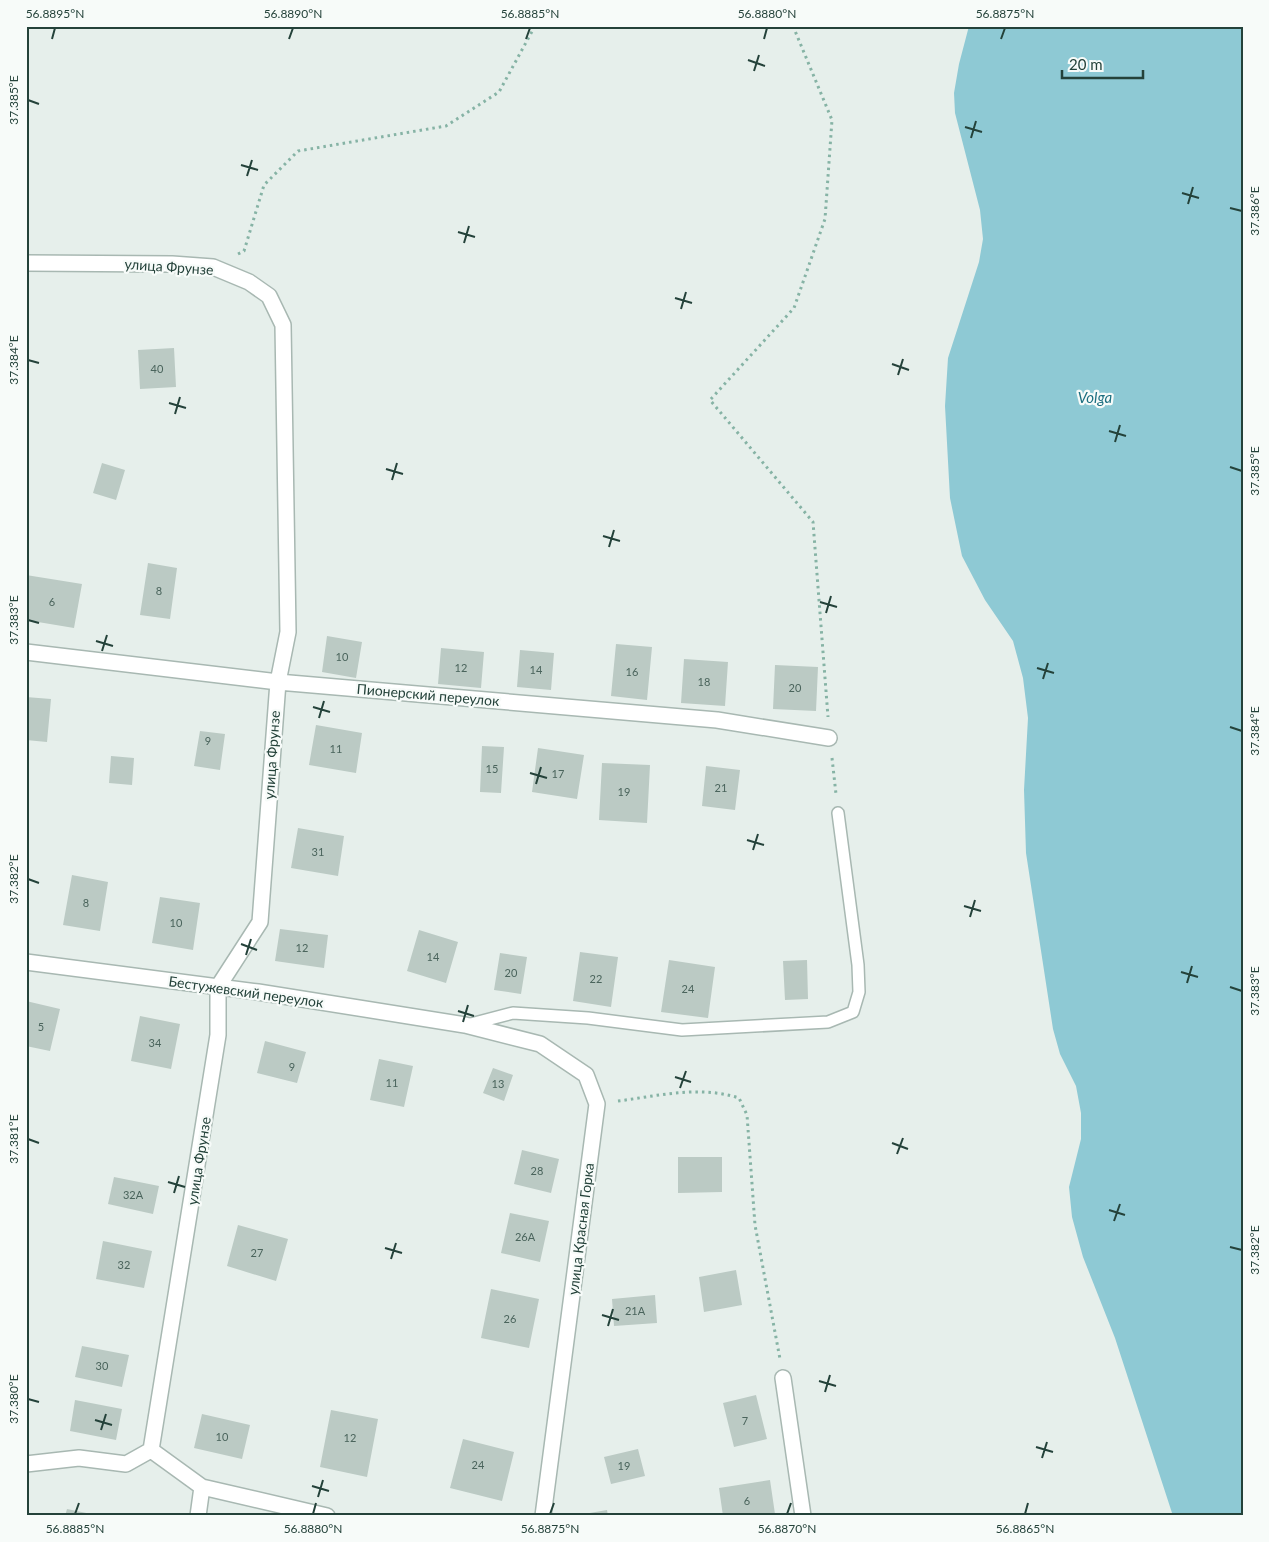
<svg xmlns="http://www.w3.org/2000/svg" width="1269" height="1542" viewBox="0 0 1269 1542" font-family="Lato,sans-serif">
<rect width="100%" height="100%" fill="#e6efeb"/>
<!-- water -->
<path fill="#8ec9d4" d="M969 26H1243V1516H1173L1115 1338 1083 1257 1072 1217 1069 1187 1081 1139V1113L1076 1086 1060 1054 1053 1029 1026 853 1024 790 1028 718 1023 678 1013 641 985 600 962 556 950 498 945 406 948 358 979 262 983 239 980 210 955 113 954 93 959 64Z"/>
<!-- building -->
<path fill="#bbcac4" d="M174 348 176 387 140 389 138 350Z
M102 463 125 470 116 500 93 493Z
M148 563 177 568 170 619 140 615Z
M26 575 82 584 74 628 26 620Z
M327 636 362 642 356 678 322 672Z
M616 644 652 647 647 700 611 696Z
M441 648 484 652 481 688 438 684Z
M520 650 554 653 551 690 517 687Z
M684 659 728 662 725 706 681 703Z
M775 665 818 667 816 711 773 709Z
M26 697 51 699 47 742 26 740Z
M316 725 362 733 356 773 309 765Z
M200 731 225 734 220 770 194 766Z
M482 746 504 747 501 793 480 792Z
M538 748 584 755 577 799 532 792Z
M111 756 134 758 132 785 109 783Z
M602 763 650 765 647 823 599 820Z
M706 766 740 770 735 810 702 806Z
M298 828 344 836 338 876 291 868Z
M72 875 108 882 100 931 63 925Z
M160 897 200 903 193 950 152 943Z
M280 929 328 935 324 968 275 961Z
M419 930 458 942 446 983 407 971Z
M580 952 618 957 611 1007 573 1001Z
M500 953 527 957 521 994 494 990Z
M669 960 715 967 708 1018 661 1012Z
M807 960 808 999 785 1000 783 961Z
M26 1001 60 1009 50 1051 26 1046Z
M140 1016 180 1024 171 1069 131 1061Z
M265 1041 306 1052 297 1083 257 1073Z
M379 1059 413 1066 404 1107 370 1100Z
M493 1068 513 1075 504 1101 483 1093Z
M522 1150 559 1159 551 1193 514 1184Z
M678 1157H722V1192L678 1193Z
M114 1177 159 1186 153 1214 108 1204Z
M510 1213 549 1221 540 1262 501 1253Z
M238 1225 288 1239 276 1281 227 1266Z
M103 1241 152 1251 144 1288 96 1279Z
M736 1270 742 1305 704 1312 699 1277Z
M491 1289 539 1299 529 1348 481 1338Z
M655 1295 657 1323 614 1326 612 1299Z
M82 1346 129 1355 122 1387 75 1377Z
M756 1395 767 1439 734 1447 723 1403Z
M75 1400 122 1409 116 1440 70 1431Z
M331 1410 378 1419 367 1477 320 1467Z
M202 1414 250 1425 242 1459 194 1448Z
M463 1439 514 1452 502 1501 450 1488Z
M638 1449 645 1476 611 1484 604 1457Z
M770 1480 775 1514 723 1516 719 1488Z
M67 1509 96 1515V1516H65Z
M607 1510 608 1516H578V1515Z"/>
<g fill="none" stroke-linecap="round" stroke-linejoin="round">
<defs>
<path id="lane" d="M467 1025 513 1013 588 1018 682 1030 828 1022 853 1012 859 992 858 965 838 813"/>
<path id="street" d="M26 263 172 264 213 267 249 282 269 296 283 325 288 632 278 682 260 922 218 987V1035L151 1450
M26 652 278 682 717 720 829 738
M26 962 258 992 465 1025 540 1044 586 1075 597 1104 543 1516
M783 1378 803 1516
M151 1450 202 1487 327 1516
M26 1464 79 1458 126 1464 151 1450
M198 1516 202 1487"/>
</defs>
<!-- lane casing -->
<use href="#lane" stroke="#a8b8b2" stroke-width="14"/>
<!-- street casing -->
<use href="#street" stroke="#a8b8b2" stroke-width="18"/>
<!-- path -->
<path stroke="#86b3a5" stroke-width="3" stroke-dasharray="2.5 4" stroke-linecap="butt" d="M793 26 832 120 825 219 794 308 710 400 813 522 828 717
M238 254 244 251 264 185 298 151 446 126 499 92 535 26
M832 758 836 794
M618 1101C658 1096 699 1085 739 1098L747 1115 755 1225 780 1359"/>
<!-- lane -->
<use href="#lane" stroke="#fff" stroke-width="11"/>
<!-- street -->
<use href="#street" stroke="#fff" stroke-width="15"/>
</g>
<!-- ticks -->
<path fill="none" stroke="#24423a" stroke-width="2" d="M52 39 55 28M289 39 293 28M526 39 530 28M764 39 767 28M1001 39 1005 28M748 60 765 66M754 71 759 55M28 100 39 104M965 127 982 132M971 138 976 121M241 165 258 170M247 176 252 160M1182 193 1199 198M1188 204 1193 187M1230 208 1242 211M458 232 475 237M464 243 469 226M675 298 692 303M681 309 686 292M28 360 39 363M892 364 909 370M898 375 903 359M169 403 186 408M175 414 180 397M1109 431 1126 436M1115 442 1120 425M1230 467 1242 471M386 469 403 474M392 480 397 463M603 536 620 541M609 547 614 530M820 602 837 607M826 613 831 596M28 620 39 623M96 641 113 646M102 651 107 635M1037 668 1054 673M1043 679 1048 663M313 707 330 712M319 718 324 701M1230 727 1242 731M530 773 547 778M536 784 541 767M747 840 764 845M753 850 758 834M28 879 39 883M964 906 981 911M970 917 975 900M241 944 257 950M246 955 251 939M1181 972 1198 977M1187 983 1192 966M1230 987 1242 991M458 1011 474 1016M463 1022 468 1005M675 1077 691 1082M680 1088 686 1071M28 1139 39 1143M892 1143 908 1149M897 1154 903 1138M168 1182 185 1187M174 1193 179 1176M1109 1210 1125 1215M1114 1221 1120 1204M1230 1247 1242 1250M385 1248 402 1253M391 1259 396 1243M602 1315 619 1320M608 1326 613 1309M819 1381 836 1386M825 1392 830 1375M28 1399 39 1402M95 1420 112 1425M101 1430 106 1414M1036 1447 1053 1452M1042 1458 1047 1442M312 1486 329 1491M318 1497 323 1480M75 1514 79 1503M313 1514 316 1503M550 1514 554 1503M787 1514 791 1503M1025 1514 1028 1503"/>
<g text-anchor="middle" stroke-width="4.5" stroke-linejoin="round" paint-order="stroke">
<!-- number labels -->
<g font-size="11" fill="#4a645c">
<text x="157" y="373">40</text>
<text x="159" y="595">8</text>
<text x="52" y="606">6</text>
<text x="342" y="661">10</text>
<text x="461" y="672">12</text>
<text x="536" y="674">14</text>
<text x="632" y="676">16</text>
<text x="704" y="686">18</text>
<text x="795" y="692">20</text>
<text x="208" y="745">9</text>
<text x="336" y="753">11</text>
<text x="492" y="773">15</text>
<text x="558" y="778">17</text>
<text x="721" y="792">21</text>
<text x="624" y="796">19</text>
<text x="318" y="856">31</text>
<text x="86" y="907">8</text>
<text x="176" y="927">10</text>
<text x="302" y="952">12</text>
<text x="433" y="961">14</text>
<text x="511" y="977">20</text>
<text x="596" y="983">22</text>
<text x="688" y="993">24</text>
<text x="41" y="1031">5</text>
<text x="155" y="1047">34</text>
<text x="292" y="1071">9</text>
<text x="392" y="1087">11</text>
<text x="498" y="1088">13</text>
<text x="537" y="1175">28</text>
<text x="133" y="1199">32А</text>
<text x="525" y="1241">26А</text>
<text x="257" y="1257">27</text>
<text x="124" y="1269">32</text>
<text x="635" y="1315">21А</text>
<text x="510" y="1323">26</text>
<text x="102" y="1370">30</text>
<text x="745" y="1425">7</text>
<text x="222" y="1441">10</text>
<text x="350" y="1442">12</text>
<text x="478" y="1469">24</text>
<text x="624" y="1470">19</text>
<text x="747" y="1505">6</text>
</g>
<!-- street labels -->
<g font-size="14" fill="#24423a" stroke="#f7fbf9">
<text transform="translate(169 267) rotate(4)" y="5">улица Фрунзе</text>
<text transform="translate(428 695) rotate(5)" y="5">Пионерский переулок</text>
<text transform="translate(272 755) rotate(-86)" y="5">улица Фрунзе</text>
<text transform="translate(246 992) rotate(8)" y="5">Бестужевский переулок</text>
<text transform="translate(199 1161) rotate(-81)" y="5">улица Фрунзе</text>
<text transform="translate(581 1229) rotate(-83)" y="5">улица Красная Горка</text>
</g>
<!-- water labels -->
<g font-size="15" font-style="italic" fill="#1c6f80" stroke="#f7fbf9">
<text x="1095" y="403">Volga</text>
</g>
</g>
<!-- border -->
<rect width="1269" height="1542" fill="none" stroke="#f7fbf9" stroke-width="55"/>
<!-- scale -->
<path d="M1062 70v8h81v-8" fill="none" stroke="#24423a" stroke-width="2.5"/>
<text x="1069" y="70" font-size="15" fill="#24423a" stroke="#f7fbf9" stroke-width="4" paint-order="stroke">20 m</text>
<rect x="28" y="28" width="1214" height="1486" fill="none" stroke="#24423a" stroke-width="2"/>
<g font-size="12" text-anchor="middle" fill="#24423a">
<text x="55" y="18">56.8895°N</text>
<text x="293" y="18">56.8890°N</text>
<text x="530" y="18">56.8885°N</text>
<text x="767" y="18">56.8880°N</text>
<text x="1005" y="18">56.8875°N</text>
<text transform="translate(14 100) rotate(-90)" y="4">37.385°E</text>
<text transform="translate(1255 211) rotate(-90)" y="4">37.386°E</text>
<text transform="translate(14 360) rotate(-90)" y="4">37.384°E</text>
<text transform="translate(1255 471) rotate(-90)" y="4">37.385°E</text>
<text transform="translate(14 620) rotate(-90)" y="4">37.383°E</text>
<text transform="translate(1255 731) rotate(-90)" y="4">37.384°E</text>
<text transform="translate(14 879) rotate(-90)" y="4">37.382°E</text>
<text transform="translate(1255 991) rotate(-90)" y="4">37.383°E</text>
<text transform="translate(14 1139) rotate(-90)" y="4">37.381°E</text>
<text transform="translate(1255 1250) rotate(-90)" y="4">37.382°E</text>
<text transform="translate(14 1399) rotate(-90)" y="4">37.380°E</text>
<text x="75" y="1533">56.8885°N</text>
<text x="313" y="1533">56.8880°N</text>
<text x="550" y="1533">56.8875°N</text>
<text x="787" y="1533">56.8870°N</text>
<text x="1025" y="1533">56.8865°N</text>
</g>
</svg>
